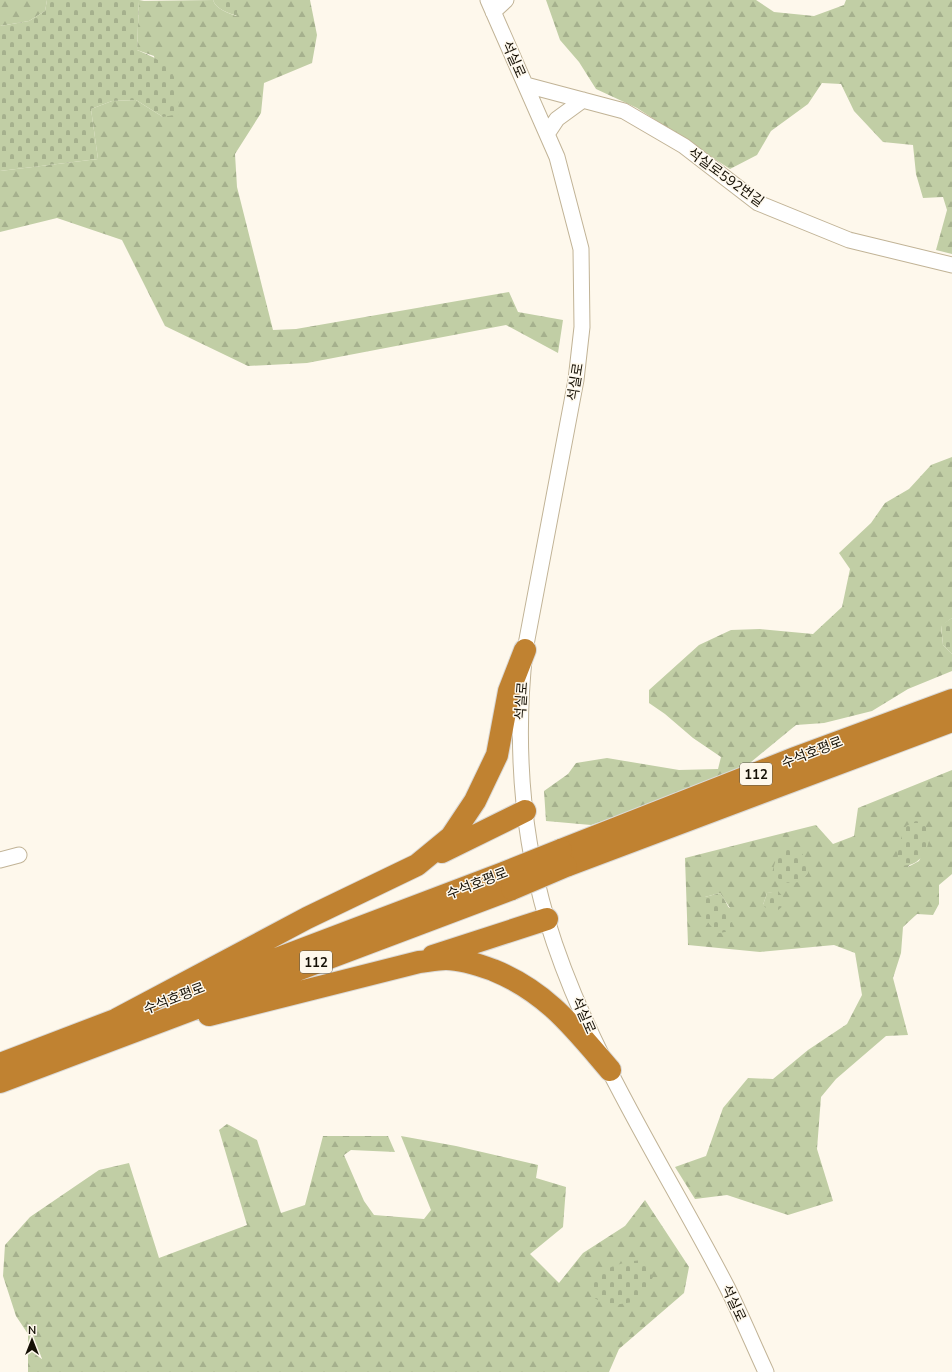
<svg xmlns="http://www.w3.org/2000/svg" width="952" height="1372" viewBox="0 0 952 1372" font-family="'Nunito Sans','Noto Sans KR',sans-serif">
<defs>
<pattern id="forest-firs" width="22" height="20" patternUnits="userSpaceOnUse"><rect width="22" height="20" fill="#c1cea5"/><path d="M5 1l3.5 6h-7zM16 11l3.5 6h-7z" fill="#a5b08d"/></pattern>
<pattern id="cemetery-stones" width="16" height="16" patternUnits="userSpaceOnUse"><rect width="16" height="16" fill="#c1cea5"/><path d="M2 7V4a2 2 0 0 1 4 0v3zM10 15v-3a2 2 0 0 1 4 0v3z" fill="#a5b08d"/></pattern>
</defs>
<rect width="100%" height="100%" fill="#fef8ec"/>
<!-- forest -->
<path fill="url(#forest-firs)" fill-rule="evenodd" d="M0 0H47L45 11 29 21 0 26Z
M213 0C216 9 228 13 236 16L237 0H310L317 35 312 63 264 83 261 113 235 154 237 187 273 330 296 329 509 292 518 312 563 320 558 353 506 325 307 363 248 366 165 326 122 240 57 218 0 232V171L98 159 91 109 112 101 136 100 163 117 154 56 137 50 139 1Z
M546 0H756L774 12 814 16 844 5 846 0H952V254L936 250 947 210 943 197 923 198 916 174 913 145 883 142 854 111 841 84 822 83 808 104 771 131 757 155 730 169 637 108 596 89 579 62 560 40Z
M952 457V618L941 626 943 645 952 654V671L908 689 872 711 824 723 796 725 745 767 633 811 591 825 546 821 544 791 568 774 576 763 607 758 679 770 718 769 721 757 693 738 665 714 649 703V690L699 645 731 630 760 629 813 634 842 607 850 569 839 553 871 523 885 503 909 489 931 465Z
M952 770V874L939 885V904L933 915 917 914 903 927 901 953 893 978 908 1035 886 1036 836 1079 821 1097 817 1149 833 1201 788 1215 727 1195 695 1199 675 1167 706 1156 723 1108 748 1078 773 1079 808 1050 847 1024 862 995 855 953 834 945 760 952 688 945 685 858 816 825 833 844 854 836 858 808ZM929 839 919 861 908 867ZM778 892 763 905 767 893ZM720 893 730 908 705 897Z
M227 1124 257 1140 281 1213 305 1205 323 1136H388L395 1152 351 1150 344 1155 364 1201 374 1215 424 1219 431 1210 401 1136 456 1146 538 1165 536 1178 566 1187 563 1227 530 1254 559 1283 583 1253 625 1226 645 1200 689 1267 684 1293 619 1349 609 1372H28V1334L16 1316 3 1276 5 1245 30 1217 99 1170 129 1163 159 1258 247 1225 219 1130Z"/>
<!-- cemetery -->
<path fill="url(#cemetery-stones)" d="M47 0H144L139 1 137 50C176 66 177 73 179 114L163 117 136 100 112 101 91 109 98 159 0 171V26L29 21 45 11Z
M213 0H237V16C228 13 216 9 213 0Z
M952 618V654L943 645 941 625Z
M916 821 925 824C926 828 929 835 929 839 927 855 916 868 900 865 894 850 901 840 906 826Z
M785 848 799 849 807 861 808 873 801 882 784 883 772 873 776 859Z
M778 891 784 898V905L777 911 770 912 763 905 767 893Z
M720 893C728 905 735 916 731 931L719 933C706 924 701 913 705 897Z
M643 1260 653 1277 639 1301 608 1306 591 1296C592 1291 592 1284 595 1280 603 1266 628 1261 643 1260Z"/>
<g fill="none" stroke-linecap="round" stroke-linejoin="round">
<defs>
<path id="minor" d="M488 0 557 157 581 249 582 327 576 380 525 650C515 741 521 832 547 920 586 1050 665 1167 727 1287 741 1315 753 1344 766 1372
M493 12 506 0
M526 85 624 111 684 146 758 203 849 240 952 265
M547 134 557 119 583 100
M0 860 19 855"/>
<path id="highway" d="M561 850 795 758 952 700
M442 852 525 811
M566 866 952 721
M433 956 547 919
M200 988 506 872
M209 1015 419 962C428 961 437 959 446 959 462 959 479 965 493 970 547 992 574 1028 610 1070
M117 1019 307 918 417 865 451 837 475 801 497 755 509 691 525 650
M0 1064 131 1014
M0 1082 512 889"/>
</defs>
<!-- minor casing -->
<use href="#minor" stroke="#c1b396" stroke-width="17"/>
<!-- highway casing -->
<use href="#highway" stroke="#dad9d7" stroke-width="24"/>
<!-- minor -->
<use href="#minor" stroke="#fff" stroke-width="15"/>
<!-- highway -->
<use href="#highway" stroke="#c08231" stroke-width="22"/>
<defs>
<path id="highway-bridge" d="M506 872 561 850
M512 889 566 866"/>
</defs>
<!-- highway-bridge casing -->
<use href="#highway-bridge" stroke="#dad9d7" stroke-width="24" stroke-linecap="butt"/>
<!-- highway-bridge -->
<use href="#highway-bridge" stroke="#c08231" stroke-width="22"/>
</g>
<g text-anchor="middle" stroke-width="3" stroke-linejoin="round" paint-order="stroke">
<!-- shield labels -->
<g fill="#fef8ec" stroke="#5b564b" stroke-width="1">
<rect x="740" y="763" width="32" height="22" rx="3"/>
<rect x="300" y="951" width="32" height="22" rx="3"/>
</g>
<g font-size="13" font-weight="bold" fill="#151006">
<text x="756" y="779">112</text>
<text x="316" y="967">112</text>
</g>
<!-- street labels -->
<g font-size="14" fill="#151006" stroke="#fef8ec">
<text transform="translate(514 59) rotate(66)" y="5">석실로</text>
<text transform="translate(726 177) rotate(36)" y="5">석실로592번길</text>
<text transform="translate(575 382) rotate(-81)" y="5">석실로</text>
<text transform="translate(521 701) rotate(-86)" y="5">석실로</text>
<text transform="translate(812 752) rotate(-21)" y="5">수석호평로</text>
<text transform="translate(477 883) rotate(-21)" y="5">수석호평로</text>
<text transform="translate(174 998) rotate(-21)" y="5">수석호평로</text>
<text transform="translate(584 1015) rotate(66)" y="5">석실로</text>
<text transform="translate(734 1303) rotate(65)" y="5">석실로</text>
</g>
</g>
<!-- north arrow -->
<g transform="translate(32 1340)" stroke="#fef8ec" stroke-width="3" paint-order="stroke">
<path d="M0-3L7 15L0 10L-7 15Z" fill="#151006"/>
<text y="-6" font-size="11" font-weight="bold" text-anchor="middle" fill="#151006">N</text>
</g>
</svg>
